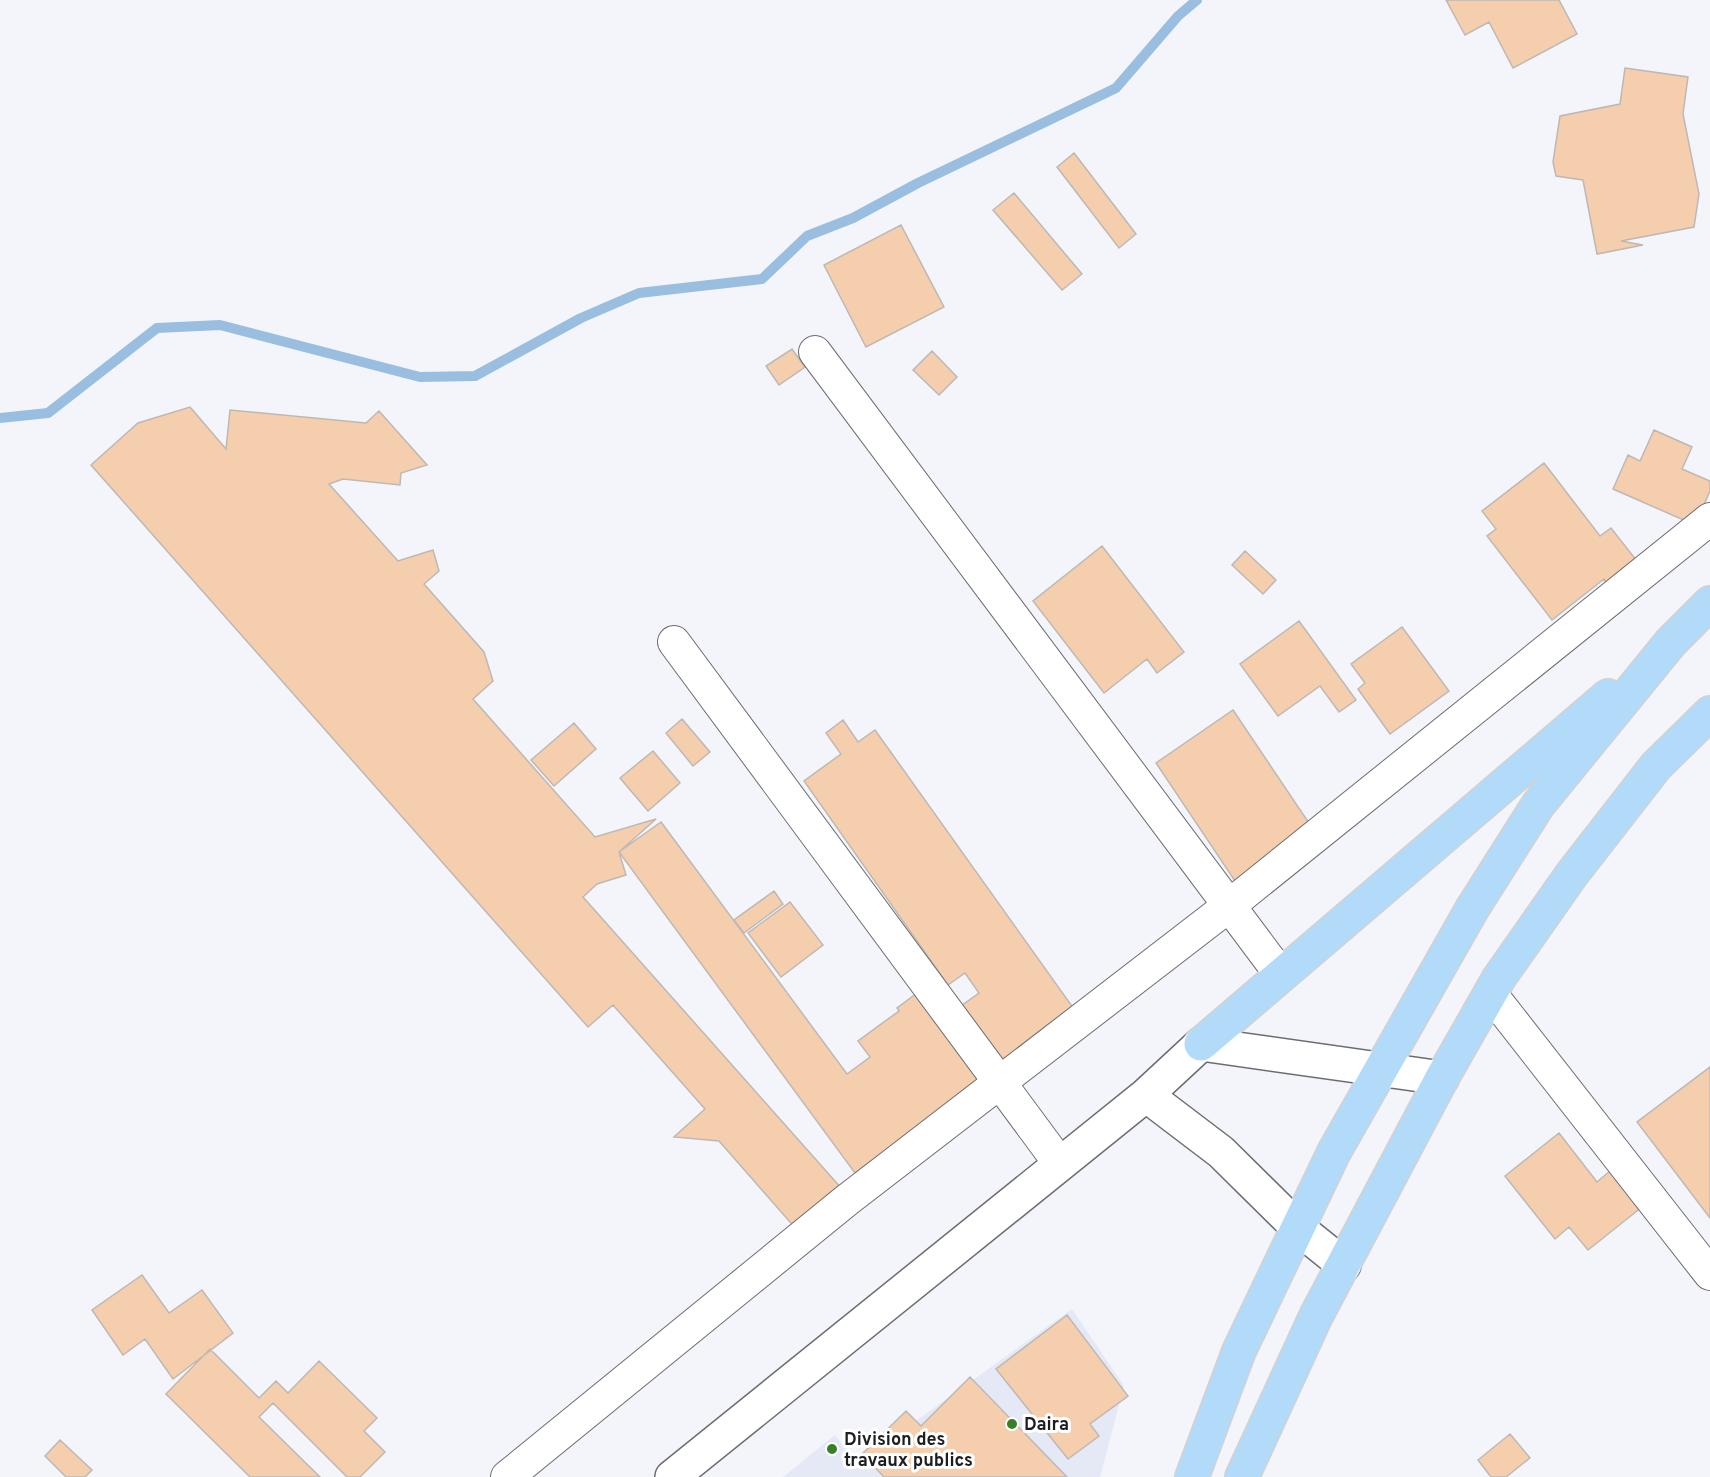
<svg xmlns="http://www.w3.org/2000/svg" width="1710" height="1477" viewBox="0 0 1710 1477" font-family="Overpass,sans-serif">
<rect width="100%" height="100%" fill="#f3f5fb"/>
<!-- built -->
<path fill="#e5e9f6" d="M1072 1309 1124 1386 1100 1477H783L835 1435 857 1463Z"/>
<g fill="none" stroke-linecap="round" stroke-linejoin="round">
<!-- stream -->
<path stroke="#9abedf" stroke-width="10" d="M0 418 48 413 157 328 220 325 420 377 475 376 581 318 639 293 762 279 807 236 853 218 918 183 1116 88 1178 16 1197 0"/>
</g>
<!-- building -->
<path fill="#f5ceae" stroke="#beb8b4" stroke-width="1.5" d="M1446 0H1559L1577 34 1513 68 1489 22 1465 35Z
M1625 68 1688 77 1683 114 1699 194 1694 227 1621 241 1643 245 1597 254 1583 180 1556 176 1553 162 1560 116 1620 104Z
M1074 153 1136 234 1119 248 1057 167Z
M1014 193 1082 274 1062 290 993 210Z
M901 225 944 307 866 347 824 265Z
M792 349 805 367 779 385 766 366Z
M932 351 957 377 939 395 913 370Z
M190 407 226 449 230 410 366 423 379 411 427 465 401 473 400 485 343 479 329 484 398 561 433 550 439 571 424 584 484 652 493 681 473 699 595 837 656 819 619 852 626 875 597 884 583 897 842 1189 797 1230 719 1141 674 1137 705 1109 613 1005 588 1027 91 465 138 423Z
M1654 430 1692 447 1682 469 1710 481V491L1695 525 1613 489 1628 455 1640 461Z
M1544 463 1600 536 1611 528 1637 561 1607 584 1604 579 1552 620 1487 536 1496 529 1482 511Z
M1102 546 1184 652 1157 673 1147 659 1104 693 1033 601Z
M1245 551 1276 580 1263 594 1232 565Z
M1299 621 1356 700 1339 712 1320 686 1278 716 1240 664Z
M1402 627 1449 691 1390 734 1358 689 1365 683 1351 664Z
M1233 710 1317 835 1239 887 1156 763Z
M682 719 710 752 693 766 666 733Z
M843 720 858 742 875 730 1074 1009 1001 1061 961 1006 979 993 965 973 948 985 804 781 841 754 826 733Z
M574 723 596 749 554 786 531 760Z
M653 751 680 783 648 811 620 778Z
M661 822 847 1074 870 1057 858 1041 899 1011 897 1008 917 993 980 1080 855 1173 619 852Z
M774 891 783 904 744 933 734 920Z
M790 902 823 945 781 977 748 933Z
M1710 1067V1218L1637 1122Z
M1559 1133 1597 1182 1617 1165 1647 1203 1588 1250 1569 1227 1555 1239 1505 1176Z
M142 1275 169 1313 202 1290 233 1333 173 1379 145 1339 123 1355 92 1310Z
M1067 1315 1128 1396 1090 1424 1099 1436 1068 1459 996 1369Z
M210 1349 259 1398 276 1381 288 1393 319 1361 377 1418 364 1431 385 1452 360 1477H347L273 1403 259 1417 320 1477H250L166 1394Z
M970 1377 1067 1477H884L862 1454 906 1411 921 1426Z
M1510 1434 1530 1458 1506 1477H1491L1478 1460Z
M60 1440 92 1470 85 1477H66L45 1456Z"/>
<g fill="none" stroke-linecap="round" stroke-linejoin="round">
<defs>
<path id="street" d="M815 352 1281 975
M674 642 1060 1164
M1491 994 1710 1274
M507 1477 847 1200 1230 905 1710 519"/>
<path id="secondary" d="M1146 1095 1221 1152 1298 1228 1344 1265
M672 1477 1146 1095 1201 1044 1442 1078"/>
<path id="highway" d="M1201 1044 1608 696
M1192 1477 1239 1351 1334 1152 1472 909 1538 805 1671 642 1710 603
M1242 1477 1316 1316 1442 1078 1499 978 1572 874 1656 766 1710 713"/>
</defs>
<!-- street casing -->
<use href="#street" stroke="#6c6d73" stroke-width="34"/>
<!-- secondary casing -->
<use href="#secondary" stroke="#6c6d73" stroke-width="36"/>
<!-- highway casing -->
<use href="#highway" stroke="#d2d2d2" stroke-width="36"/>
<!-- street -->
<use href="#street" stroke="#fff" stroke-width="32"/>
<!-- secondary -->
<use href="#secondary" stroke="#fff" stroke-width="33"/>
<!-- highway -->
<use href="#highway" stroke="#b2daf9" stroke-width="33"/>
</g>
<!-- markers -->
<g fill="#378027" stroke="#fff" stroke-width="2">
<circle cx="1012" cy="1424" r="6"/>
<circle cx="832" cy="1449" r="6"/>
</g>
<g text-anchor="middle" stroke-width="6" stroke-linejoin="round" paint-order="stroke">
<!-- poi labels -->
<g font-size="18" font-weight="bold" fill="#1d1e20" stroke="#fff" text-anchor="start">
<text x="1024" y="1430">Daira</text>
<text x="844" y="1445">Division des<tspan x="844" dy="21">travaux publics</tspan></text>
</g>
</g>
</svg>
